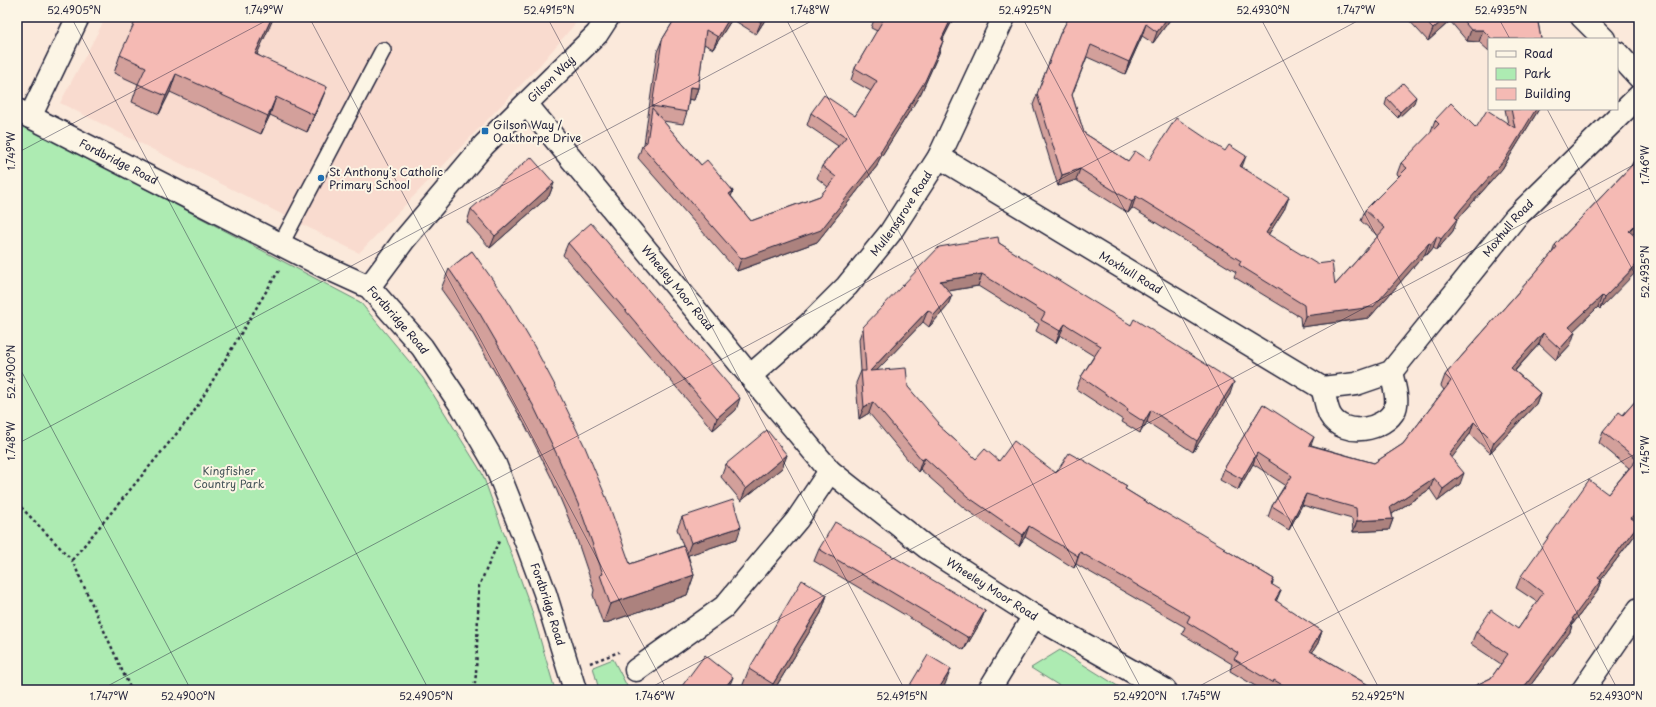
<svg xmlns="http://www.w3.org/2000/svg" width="1656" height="707" viewBox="0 0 1656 707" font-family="'Playpen Sans',sans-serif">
<rect width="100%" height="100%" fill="#fbe9db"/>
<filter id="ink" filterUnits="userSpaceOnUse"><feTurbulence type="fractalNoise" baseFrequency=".025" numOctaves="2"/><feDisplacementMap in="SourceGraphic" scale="8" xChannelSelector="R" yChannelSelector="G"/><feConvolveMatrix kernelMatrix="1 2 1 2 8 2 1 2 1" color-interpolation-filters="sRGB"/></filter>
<g filter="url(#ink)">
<!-- built -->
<path fill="#f9dbcf" d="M106 17H581L539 66 359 253 60 103Z"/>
<!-- green -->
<path fill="#adebb2" stroke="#688676" d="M17 121 360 302 423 378 482 473 531 608 555 690H17Z
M1060 650 1124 690H1066L1031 668Z
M613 659 629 690H599L593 667Z"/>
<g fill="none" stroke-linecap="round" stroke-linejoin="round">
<defs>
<path id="lane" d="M281 244 383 50"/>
<g id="street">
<path d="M1582 17 1604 39"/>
<path d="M1617 53 1639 77"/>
<path id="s1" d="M527 105 750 376 830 471 926 547 1034 616 1165 690"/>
<path id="s2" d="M17 110 325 267 369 287 422 347 462 407 495 464 528 547 545 593 575 690"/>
<path d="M30 117 78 17"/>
<path id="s3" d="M939 157 1322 388 1356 384 1391 372 1515 218 1639 96"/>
<path id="s4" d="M369 287 404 240 484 145 597 34 608 17"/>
<path id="s5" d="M750 376 808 325 847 286 890 233 939 157 1004 17"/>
<path d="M1322 388C1325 396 1326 407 1330 415 1343 438 1385 431 1395 409 1399 399 1393 382 1391 372"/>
<path d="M636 670 724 607 797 520 830 471"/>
<path d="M989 690 1034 616"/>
<path d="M1583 690 1639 609"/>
</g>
</defs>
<!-- lane casing -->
<use href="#lane" stroke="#22223b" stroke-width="18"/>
<!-- street casing -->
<use href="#street" stroke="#22223b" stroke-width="25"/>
<!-- path -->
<path stroke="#22223b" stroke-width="2.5" stroke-dasharray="3 3" stroke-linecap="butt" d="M17 503 72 560 131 690
M72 560 192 415 279 270
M590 663 619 652
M474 690 476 674 479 586 499 541"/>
<!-- lane -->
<use href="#lane" stroke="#fcf5e5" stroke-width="15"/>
<!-- street -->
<use href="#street" stroke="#fcf5e5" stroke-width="22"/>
</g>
<!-- wall -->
<path fill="#d3a09b" stroke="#22223b" d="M676 17H767L756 34 732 19 713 49 704 44 698 88 694 100 689 99 687 112 683 124 663 121 701 165 733 191 731 196 751 221 820 196 828 187 817 178 822 166 838 146 807 125 811 113 855 116 871 91 851 80 855 68 877 31 871 28 875 17H954L942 41 939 53 921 93 879 160 877 166 817 242 737 271 638 158 642 146 644 144 657 52 662 40Z
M1069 17H1172L1153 43 1142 36 1125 74 1087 57 1072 95 1084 133 1128 161 1149 160 1242 167 1285 208 1268 235 1335 285 1378 236 1361 221 1365 210 1399 176 1397 174 1401 163 1432 132 1431 131 1435 120 1476 128 1508 124 1505 109H1539L1502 169 1457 220 1453 231 1437 250 1433 248 1427 255 1425 254 1369 318 1301 327 1300 317 1234 277 1236 272 1132 208 1128 213 1076 180 1058 186 1033 105 1060 34Z
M1406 17H1537L1541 39H1489V51L1479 42 1467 41 1450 21 1428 41Z
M257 54 320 104 307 132 270 115 261 134 170 92 159 114 132 102 138 84 114 73 120 55Z
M1387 98 1414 103 1398 118 1385 105Z
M1639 155V228L1632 234 1600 309 1598 307 1573 331 1571 344 1556 360 1539 344 1515 371 1540 393 1536 404 1490 453 1470 434 1451 458 1460 484 1438 501 1430 489 1392 514 1393 519 1389 530 1353 532 1352 519 1302 505 1289 530 1268 517 1272 506 1285 485 1253 464 1238 490 1220 480 1224 469 1263 404 1311 445 1374 463 1403 444 1444 390 1441 386 1445 375 1536 272 1552 253 1555 245 1631 166 1633 162Z
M554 183 549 196 490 248 467 222 471 209Z
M568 243 736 410 713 430 563 255Z
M999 243 1230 394 1193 452 1147 422 1140 433 1122 422 1123 420 1076 389 1081 377 1094 356 1060 335 1056 343 1036 331 1039 324 978 286 948 291 952 295 947 307 929 327 923 322 877 370 908 387 938 425 976 459 999 461 1056 473 1078 458 1127 486 1125 489 1164 513 1274 579 1272 585 1276 602 1322 631 1318 643 1312 652 1377 690H1262L1230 671 1232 664 1182 634 1185 627 1076 564 1074 568 1025 537 1019 546 964 508 920 469 918 472 869 413 859 419 856 383 861 371 859 339 863 327Z
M472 251 630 564 683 546 677 529 682 517 737 539 688 555 694 575 687 595 603 624 593 595 594 590 574 531 551 477 525 425 473 334 441 289 449 269Z
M1639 397 1634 520 1639 523 1635 535 1601 580 1597 592 1572 625 1570 632 1527 690H1466L1491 678 1501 664 1471 644 1476 632 1518 629 1537 602 1516 588 1521 576 1608 494 1629 468 1599 443 1603 432 1623 415Z
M787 455 782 468 741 501 721 477 726 464Z
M819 549 985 611 980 623 964 650 814 561Z
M827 595 821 613 774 690H747L742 687 749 669Z"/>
<!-- shaded-wall -->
<path fill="#ac827e" stroke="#22223b" d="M272 17H274L249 72 255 54Z
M730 17H733L732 19 713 49 718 37Z
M764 17H767L756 34 761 22Z
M952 17H954L936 52 941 40Z
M1168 17H1172L1153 43 1157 32Z
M1446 17H1451L1450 21 1428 41 1433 29Z
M1146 24 1142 36 1125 74 1129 62Z
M1471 30H1483L1479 42 1467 41Z
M943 41 939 53 921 93 879 160 877 166 817 242 737 271 741 259 880 153Z
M176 74 170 92 159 114 166 96Z
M327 87 320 104 307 132 314 115Z
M690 87 698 88 694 100 686 99Z
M276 97 270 115 261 134 268 116Z
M1416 97 1414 103 1398 118 1400 112Z
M1536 109H1539L1502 169 1457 220 1453 231 1437 250 1441 239 1455 217Z
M1246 156 1242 167 1240 166Z
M1080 169 1076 180 1058 186 1062 175Z
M554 183 549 196 490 248 495 236Z
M733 191 729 203V194Z
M1136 196 1132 208 1128 213 1132 202Z
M1289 197 1285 208 1262 245 1266 233Z
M1639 221V228L1625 242 1629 231Z
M1437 236 1433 248 1427 255 1431 244Z
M1429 243 1425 254 1369 318 1301 327 1305 316Z
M1639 262V269L1600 309 1604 298Z
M982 274 978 286 936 293 940 281Z
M952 295 947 307 929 327 934 315Z
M1602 296 1598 307 1565 339 1569 327Z
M928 310 923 322 866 382 870 371Z
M1065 324 1060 335 1056 343 1060 331Z
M1575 332 1571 344 1556 360 1560 349Z
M1543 333 1539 344 1507 379 1511 368Z
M1234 382 1230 394 1193 452 1197 441Z
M1540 393 1536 404 1490 453 1494 442Z
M740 398 736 410 713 430 717 418Z
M873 402 869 413 859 419 864 407Z
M1151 410 1147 422 1140 433 1144 422Z
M1474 422 1470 434 1445 467 1449 455Z
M1314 437 1310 448 1309 445Z
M1257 453 1253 464 1238 490 1242 479Z
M787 455 782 468 741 501 746 489Z
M925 458 920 469 918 472 922 460Z
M1464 473 1460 484 1438 501 1443 489Z
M1434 478 1430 489 1386 518 1390 507Z
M1306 494 1302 505 1289 530 1293 519Z
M1639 508V515L1627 530 1631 518Z
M1393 519 1389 530 1353 532 1357 521Z
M1639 523 1635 535 1601 580 1597 592 1572 625 1570 632 1527 690H1522L1572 619 1598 578Z
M1029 526 1025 537 1019 546 1023 535Z
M741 527 737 539 686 556 691 543Z
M1080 552 1076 564 1074 568 1078 556Z
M694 575 687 595 603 624 610 604Z
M1281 590 1276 602 1275 600Z
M827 595 821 613 774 690H771L773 684Z
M985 611 980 623 964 650 969 638Z
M1322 631 1318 643 1306 663 1310 651Z
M951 669 944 687 943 690H938Z
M733 677 728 690H723Z"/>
<!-- building -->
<path fill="#f5bab4" stroke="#22223b" d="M137 17H272L255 54 327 87 314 115 276 97 268 116 176 74 166 96 138 84 146 67 120 55Z
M676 17H730L718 37 706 30 698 88 690 87 687 112 652 106 662 40Z
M752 17H764L761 22Z
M877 17H952L941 40 943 41 925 81 880 153 881 154 821 230 741 259 642 146 647 142 652 108 701 165 707 160 733 191 729 194 751 221 820 196 836 177 822 166 846 137 811 113 824 95 855 116 877 81 855 68 883 20Z
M1069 17H1168L1157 32 1146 24 1129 62 1091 45 1072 95 1084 133 1128 161 1135 151 1149 160 1176 118 1225 151 1229 145 1246 156 1240 166 1289 197 1266 233 1317 264 1332 262 1335 285 1385 228 1365 210 1407 168 1401 163 1439 124 1435 120 1451 103 1476 128 1487 110 1515 128 1511 109H1536L1506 158 1461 209 1455 217 1457 219 1441 239 1437 236 1431 244 1429 243 1373 307 1305 316 1304 305 1239 265 1241 261 1136 196 1132 202 1080 169 1062 175 1037 94 1060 34Z
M1421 17H1446L1433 29Z
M1460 17H1537L1541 39H1492L1483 30H1471Z
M1403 83 1416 97 1400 112 1387 98Z
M1639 155V221L1629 231 1639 240V262L1604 298 1602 296 1569 327 1575 332 1560 349 1543 333 1511 368 1540 393 1494 442 1474 422 1449 455 1464 473 1443 489 1434 478 1390 507 1393 519 1357 521 1356 508 1306 494 1293 519 1272 506 1292 476 1257 453 1242 479 1224 469 1263 404 1314 437 1309 445 1374 463 1403 444 1451 381 1445 375 1536 272 1557 247 1555 245 1634 163 1633 162Z
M531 157 554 183 495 236 471 209Z
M591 223 740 398 717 418 568 243Z
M998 237 999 243 1131 325 1134 319 1234 382 1197 441 1151 410 1144 422 1127 411 1128 409 1081 377 1101 346 1065 324 1060 331 1050 325 1041 320 1045 313 982 274 940 281 952 295 934 315 928 310 870 371 906 368 908 387 939 423 937 424 976 459 985 449 999 461 1014 441 1056 473 1069 453 1078 458V457L1127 486 1125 489 1164 513V512L1225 548 1224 549 1274 579 1271 584 1281 590 1275 600 1322 631 1310 651 1377 690H1291L1274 680 1273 683 1234 659 1238 653 1187 622 1190 616 1080 552 1078 556 1029 526 1023 535 968 497 925 458 922 460 873 402 864 407 861 371H866L863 327 939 247Z
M472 251 505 297 534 346 559 393 585 447 608 502 630 564 684 546 694 575 610 604 600 575 603 574 581 511 558 457 533 405 480 314 449 269Z
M1639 397V508L1631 518 1639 523 1598 578 1601 580 1572 619 1574 620 1522 690H1466L1491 678 1508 654 1476 632 1491 610 1518 629 1543 593 1521 576 1589 480 1608 494 1637 459 1603 432 1619 412 1623 415Z
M767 430 787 455 746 489 726 464Z
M733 500 741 527 691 543 682 517Z
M835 522 985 611 969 638 819 549Z
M802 580 827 595 773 684 749 669Z
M705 655 733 677 723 690H679Z
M928 655 951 669 938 690H907Z
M1639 682V690H1633Z"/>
</g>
<!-- ticks -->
<path fill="none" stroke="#22223b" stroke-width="1" stroke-opacity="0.45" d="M71 17 429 690M309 17 667 690M547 17 905 690M785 17 1142 690M1022 17 1380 690M1260 17 1618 690M1498 17 1510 39M1547 109 1639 282M17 153 273 17M17 363 191 690M17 444 819 17M100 690 1365 17M646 690 1639 162M1192 690 1639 452"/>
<!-- markers -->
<g fill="#1f6fb2" stroke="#fcf5e5" stroke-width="1.5">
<rect x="481" y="127" width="8" height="8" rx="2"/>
<circle cx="321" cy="178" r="4"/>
</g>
<g text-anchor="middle" stroke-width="4" stroke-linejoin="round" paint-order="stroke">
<!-- street labels -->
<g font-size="11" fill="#22223b" stroke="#fcf5e5">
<text dy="4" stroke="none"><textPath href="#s4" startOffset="277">Gilson Way</textPath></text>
<text dy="4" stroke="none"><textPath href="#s2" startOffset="114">Fordbridge Road</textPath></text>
<text dy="4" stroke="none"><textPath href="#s5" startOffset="223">Mullensgrove Road</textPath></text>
<text dy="4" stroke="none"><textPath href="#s3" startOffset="704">Moxhull Road</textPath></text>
<text dy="4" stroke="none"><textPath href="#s3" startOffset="224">Moxhull Road</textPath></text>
<text dy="4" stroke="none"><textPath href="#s1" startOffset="237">Wheeley Moor Road</textPath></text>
<text dy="4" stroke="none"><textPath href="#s2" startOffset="438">Fordbridge Road</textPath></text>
<text dy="4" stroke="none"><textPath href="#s1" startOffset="676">Wheeley Moor Road</textPath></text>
<text dy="4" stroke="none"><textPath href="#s2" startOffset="762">Fordbridge Road</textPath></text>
</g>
<!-- poi labels -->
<g font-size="11" fill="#22223b" stroke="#fcf5e5" text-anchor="start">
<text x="493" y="129">Gilson Way /<tspan x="493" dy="13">Oakthorpe Drive</tspan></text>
<text x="329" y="176">St Anthony's Catholic<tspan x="329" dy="13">Primary School</tspan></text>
</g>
<!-- park labels -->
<g font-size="11" fill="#455459" stroke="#fcf5e5">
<text x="229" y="475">Kingfisher<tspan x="229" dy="13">Country Park</tspan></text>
</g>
</g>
<!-- margin -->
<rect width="1656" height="707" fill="none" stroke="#fcf5e5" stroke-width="44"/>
<!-- legend -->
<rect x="1488" y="38" width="130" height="72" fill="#fcf5e5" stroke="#a5a1a1"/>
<rect x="1496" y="51" width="20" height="6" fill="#fcf5e5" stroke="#a5a1a1"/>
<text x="1524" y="58" font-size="12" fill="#22223b">Road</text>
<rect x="1496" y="68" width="20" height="12" fill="#adebb2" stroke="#a5a1a1"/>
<text x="1524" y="78" font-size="12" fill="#22223b">Park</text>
<rect x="1496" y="88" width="20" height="12" fill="#f5bab4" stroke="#a5a1a1"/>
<text x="1524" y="98" font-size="12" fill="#22223b">Building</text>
<rect x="22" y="22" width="1612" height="663" fill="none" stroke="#22223b" stroke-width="1.5"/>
<g font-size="10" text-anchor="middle" fill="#22223b">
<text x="74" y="14">52.4905°N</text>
<text x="264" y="14">1.749°W</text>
<text x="549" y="14">52.4915°N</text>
<text x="810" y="14">1.748°W</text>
<text x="1025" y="14">52.4925°N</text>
<text x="1263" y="14">52.4930°N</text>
<text x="1356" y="14">1.747°W</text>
<text x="1501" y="14">52.4935°N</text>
<text transform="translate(11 151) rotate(-90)" y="4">1.749°W</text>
<text transform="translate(1645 165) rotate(-90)" y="4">1.746°W</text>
<text transform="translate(1645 272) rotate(-90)" y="4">52.4935°N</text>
<text transform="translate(11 372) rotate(-90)" y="4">52.4900°N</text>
<text transform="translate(11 441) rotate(-90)" y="4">1.748°W</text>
<text transform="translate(1645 455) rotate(-90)" y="4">1.745°W</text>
<text x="109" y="700">1.747°W</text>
<text x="188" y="700">52.4900°N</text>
<text x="426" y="700">52.4905°N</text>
<text x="655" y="700">1.746°W</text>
<text x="902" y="700">52.4915°N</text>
<text x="1140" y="700">52.4920°N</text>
<text x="1201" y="700">1.745°W</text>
<text x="1378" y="700">52.4925°N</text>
<text x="1616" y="700">52.4930°N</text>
</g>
</svg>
